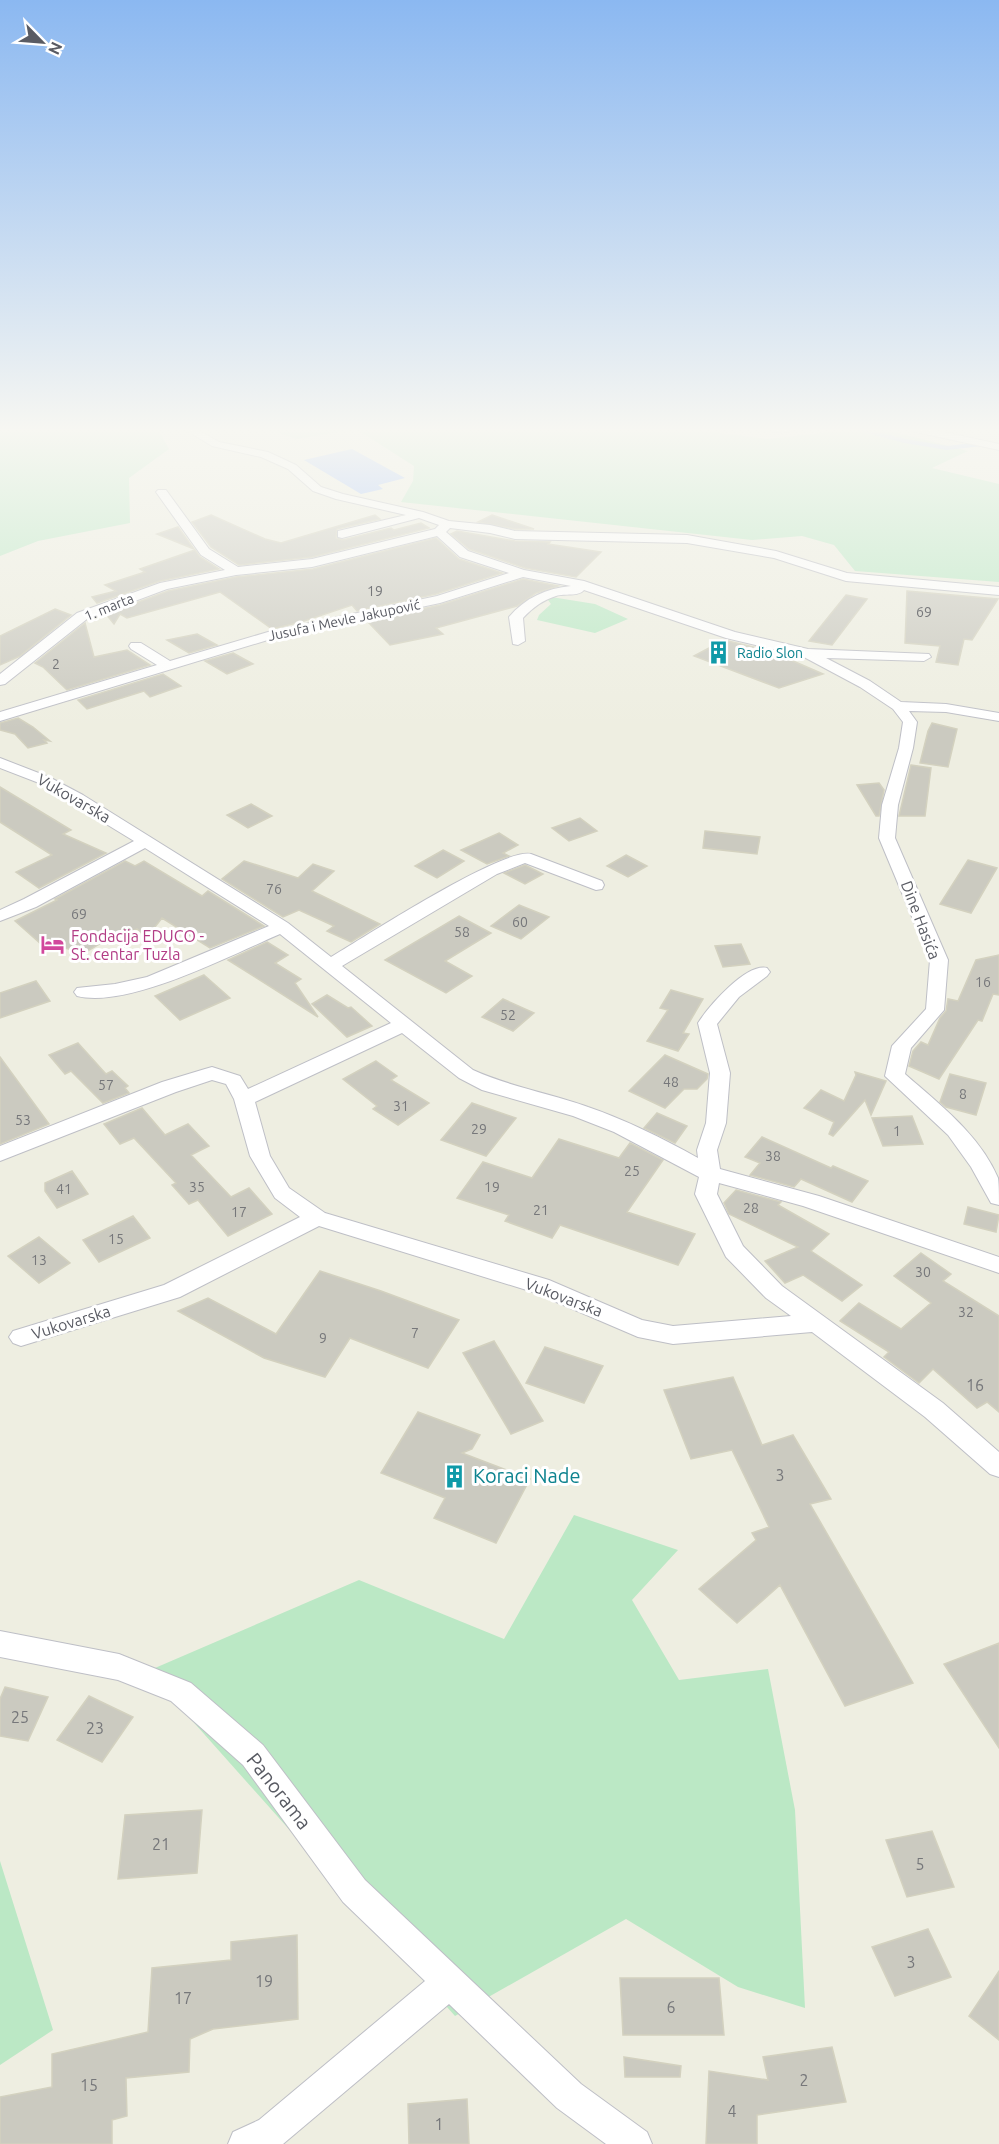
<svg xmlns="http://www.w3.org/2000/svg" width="999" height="2144" viewBox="0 0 999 2144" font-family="Ubuntu,sans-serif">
<rect width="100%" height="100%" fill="#eeeee1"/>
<!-- green -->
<path fill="#bbe8c5" d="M0 429H158L169 449 129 478 130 523 38 541 0 556Z
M266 429H690L767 439 858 429H883L968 451 932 468 999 484V582L855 571 834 545 802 536 752 540 401 502 413 481 414 466 356 429 297 439Z
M545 596 595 604 628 619 595 633 537 620 539 615 551 604Z
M574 1515 678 1550 632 1600 679 1680 768 1669 795 1810 805 2008 738 1987 626 1919 455 2016 148 1671 359 1580 504 1639Z
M0 1861 53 2030 0 2065Z"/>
<!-- water -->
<path fill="#9fbfff" d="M352 449 405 478 378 485 383 489 361 494 304 460Z"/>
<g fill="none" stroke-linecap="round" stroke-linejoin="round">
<!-- stream -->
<path stroke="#9fbfff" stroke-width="4" d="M859 429 905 441 947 448 982 444"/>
</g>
<!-- building -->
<path fill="#cbcac0" stroke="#d3d1bf" stroke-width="1.5" d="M211 515 265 539 281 543 375 515 380 519 337 529 336 538 343 540 391 528 394 530 421 523 429 528 312 557 239 565 211 547 192 522Z
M492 515 534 529H515L478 522Z
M178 527 194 549 157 534Z
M457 531 515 541 550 542 548 544 601 552 576 577 525 568 469 549 451 534Z
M436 538 459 559 502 573 436 594 357 611 352 605 301 622 272 629 220 592 127 618 120 614 114 624 106 614 168 591 236 577 313 569Z
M195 550 200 557 219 569 160 581 97 603 92 597 116 591 105 585 145 572 140 569Z
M523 579 558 586 536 593 517 606 436 628 443 634 390 645 367 621 440 605Z
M907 591 998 599 972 640 964 639 958 665 936 662 940 646 905 643Z
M846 595 867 599 832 645 809 641Z
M55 609 71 615 20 656 0 665V636Z
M85 623 94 657 127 650 150 665 67 690 43 667 35 663Z
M197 634 217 645 189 653 167 640Z
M724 640 770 651 823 674 779 688 694 656Z
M233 653 253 664 227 674 205 661Z
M163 674 181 686 150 697 144 691 87 709 78 700Z
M18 718 33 727 50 741 44 740 47 743 28 748 15 734 0 730V723Z
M932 723 957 729 948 767 920 763 928 731Z
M911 765 931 768 925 816H899Z
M879 783 884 790 879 816H876L857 785Z
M0 787 71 830 63 834 106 853 39 888 16 872 52 855 0 822Z
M251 804 272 816 248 828 227 815Z
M580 818 597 831 569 841 552 828Z
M705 831 760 837 757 854 703 848Z
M499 833 518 845 503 853 509 856 487 864 461 850Z
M443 850 464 861 437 878 415 866Z
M626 855 647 866 628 877 607 866Z
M968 860 997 868 971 913 940 904Z
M125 861 135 866 144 861 202 896 208 891 264 926 210 948 162 918 147 937 137 929 111 943 106 940 86 952 41 944 15 921 57 900 55 899Z
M244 861 298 878 313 864 334 871 312 891 380 924 351 942 327 931 334 926 299 910 283 917 222 879Z
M525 865 543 874 525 884 504 873Z
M519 905 549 917 521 939 491 926Z
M459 916 491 933 445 961 472 976 446 993 385 960Z
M267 942 288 955 275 963 301 979 295 983 318 1017 228 960Z
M741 944 750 964 723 967 715 946Z
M999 955V995L993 994 982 1021 978 1020 939 1079 909 1066 913 1051 921 1042 928 1045 940 1018 946 1011 948 999 958 1001 976 960Z
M204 975 230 998 180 1020 155 996Z
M36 981 50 1001 0 1018V993Z
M671 990 703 999 683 1033 689 1034 678 1051 647 1041 668 1010 660 1008Z
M327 995 348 1008 351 1007 372 1026 347 1037 312 1004Z
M503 999 534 1013 513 1031 482 1017Z
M78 1043 106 1074 112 1071 128 1086 125 1088 129 1093 103 1103 71 1071 65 1074 49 1055Z
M665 1055 708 1074 707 1079 697 1089H684L665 1108 629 1091Z
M0 1057 49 1124 0 1144Z
M376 1061 397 1076 391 1080 429 1103 398 1125 373 1109 377 1106 343 1079Z
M855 1072 886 1081 871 1115 865 1100 833 1136 829 1134 834 1122 804 1108 821 1090 844 1101 856 1075Z
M950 1074 986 1083 976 1115 946 1107 940 1102Z
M472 1103 516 1118 486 1156 441 1140Z
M142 1108 165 1135 188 1124 209 1146 191 1155 231 1197 249 1188 272 1214 228 1236 198 1200 189 1204 172 1185 176 1183 134 1138 120 1144 104 1124Z
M657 1113 687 1126 675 1143 644 1128Z
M912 1116 923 1144 883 1146 872 1118Z
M762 1137 831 1168 833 1166 868 1181 852 1202 801 1179 794 1187 750 1175 760 1163 745 1157Z
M559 1139 619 1158 630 1143 663 1160 627 1212 695 1234 678 1265 560 1225 552 1238 505 1221 509 1215 457 1198 483 1162 532 1178Z
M72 1171 88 1194 57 1208 45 1191V1183Z
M736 1190 781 1202 778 1205 829 1234 811 1251 862 1285 842 1301 803 1275 785 1283 765 1261 798 1247 729 1214 724 1203Z
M968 1207 999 1215 996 1232 964 1224Z
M133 1216 150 1238 99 1262 83 1240Z
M39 1237 70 1263 39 1283 8 1256Z
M921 1253 951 1274 943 1281 999 1316V1412L987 1402 977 1408 933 1369 919 1383 884 1357 889 1352 840 1321 859 1303 901 1329 931 1303 894 1276Z
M320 1271 381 1291 459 1320 428 1368 350 1338 325 1377 264 1358 178 1311 208 1298 276 1334Z
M494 1341 543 1421 511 1434 463 1353Z
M545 1347 603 1366 584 1403 526 1383Z
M733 1377 762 1445 793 1435 831 1499 810 1504 913 1683 845 1706 780 1585 737 1623 699 1589 756 1540 752 1533 769 1527 732 1450 691 1459 664 1390Z
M418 1412 480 1435 472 1449 462 1453 530 1479 496 1543 434 1518 445 1498 381 1473Z
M999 1643V1748L944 1664Z
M5 1687 48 1697 28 1741 0 1736V1699Z
M89 1696 133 1717 102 1762 57 1740Z
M202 1810 197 1873 118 1879 125 1815Z
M932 1831 954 1887 907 1897 886 1840Z
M928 1929 951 1977 895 1996 872 1947Z
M297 1935 298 2019 213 2029 190 2039 189 2072 126 2078 127 2116 112 2120V2144H0V2097L52 2087V2054L148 2032 152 1968 231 1960V1942Z
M999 1971V2040L969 2016Z
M620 1978H719L724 2035H623Z
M832 2047 846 2102 757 2115V2144H706L709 2071 768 2080 763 2057Z
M624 2057 681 2066 680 2077H625Z
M467 2099 469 2144H409L408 2104Z"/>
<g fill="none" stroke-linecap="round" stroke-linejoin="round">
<defs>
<path id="minor" d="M184 429H196L219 442 268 452 296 465 321 487 343 494 423 512 449 521 490 525 515 531 687 535 776 551 847 573 999 587V595L846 581 774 558 687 543 515 539 490 533 450 528 446 532 468 551 524 570 584 581 735 632 808 649 929 654 931 657 924 661 826 658 870 681 901 702 946 704 999 713V721L946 712 909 711 917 722 913 748 898 805 895 838 948 960 944 1010 911 1048 905 1074C939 1104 980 1135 998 1178 999 1185 999 1197 999 1205L991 1203 971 1167 948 1135 885 1076 892 1046 926 1009 930 960 879 838 882 805 899 748 903 722 893 709 860 687 802 656 726 638 584 590C578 597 565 593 556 596 543 600 532 608 523 618L525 641 518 645 513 644 509 617C525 598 547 588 571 586L523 577 440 603 271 639 0 721V712L157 665 131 649 129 646 131 643H141L170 661 268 632 437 596 509 573 460 557 437 536 312 567 236 575 167 589 87 619 5 684 0 685V674L77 613 160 583 225 570 201 555 156 492 158 490H166L209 549 238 567 312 559 435 529 439 525 419 518 342 538 338 537V531L406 515 336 499 313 491 288 469 261 457 212 446Z
M771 429H792C788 434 775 434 771 429Z
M911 429H930L999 444V450L916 432Z
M0 758 49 777 83 795 288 923 331 957C363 938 503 847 531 854L602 881 604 885 602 889 596 890 525 863 497 874 342 966 473 1070C510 1087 550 1093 588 1107 626 1120 662 1138 698 1158L697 1150 706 1123 710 1073 698 1023C709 1006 746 963 767 968L770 972 767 976 739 997 717 1024 730 1073 726 1123 717 1150 720 1169 819 1196 999 1257V1273L803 1206 719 1183 717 1194 743 1246 782 1286 943 1403 999 1452V1477L990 1474 925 1417 812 1332 673 1344 638 1337 533 1292 319 1226 180 1297 21 1346 13 1343 9 1337 13 1331 164 1285 300 1217 275 1198 250 1156 234 1099 226 1084 212 1080 176 1092 0 1161V1146L162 1082 205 1069 212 1067 240 1076 248 1089 391 1023 280 934C231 955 128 1009 77 996L74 992 77 988 115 984 147 977 269 926 145 848 36 907 0 921V910L24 899 134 841 39 783 0 768ZM402 1033 459 1078 482 1090 573 1116 614 1132 699 1177 695 1194 726 1257 766 1298 791 1316 673 1326 642 1320 549 1280 325 1213 289 1188 270 1156 255 1102Z
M0 1631 119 1654 191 1683 263 1745 365 1880 581 2084 647 2132 652 2144H606L557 2108 449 2004 283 2144H228L233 2132 259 2120 425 1981 343 1902 243 1765 171 1701 118 1680 0 1657Z"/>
</defs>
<!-- minor casing -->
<use href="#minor" stroke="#bebfc6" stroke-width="2"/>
<!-- minor -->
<use href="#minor" fill="#fff" fill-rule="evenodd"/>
</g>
<!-- sky -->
<linearGradient id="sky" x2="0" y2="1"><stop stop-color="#8bb8f1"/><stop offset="0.59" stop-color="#f7f7f2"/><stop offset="1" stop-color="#f7f7f2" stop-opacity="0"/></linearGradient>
<rect width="999" height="729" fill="url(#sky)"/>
<!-- icons -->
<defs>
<symbol id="building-bare" viewBox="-9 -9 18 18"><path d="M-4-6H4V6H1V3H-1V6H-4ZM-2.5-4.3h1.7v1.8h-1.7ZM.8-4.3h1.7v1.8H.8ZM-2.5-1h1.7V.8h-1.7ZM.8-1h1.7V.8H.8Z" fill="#0f9aa8" stroke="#fff" stroke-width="2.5" paint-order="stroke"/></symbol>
<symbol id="hotel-bare" viewBox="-9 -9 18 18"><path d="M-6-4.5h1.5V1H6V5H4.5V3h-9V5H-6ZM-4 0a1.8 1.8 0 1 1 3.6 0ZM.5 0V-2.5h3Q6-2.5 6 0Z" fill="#d1479c" stroke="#fff" stroke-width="2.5" paint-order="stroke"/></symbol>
</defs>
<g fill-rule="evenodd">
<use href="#building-bare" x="702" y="636" width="33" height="33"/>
<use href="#hotel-bare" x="36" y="928" width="33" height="33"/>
<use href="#building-bare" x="438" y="1460" width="33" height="33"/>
</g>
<g text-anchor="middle" stroke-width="6" stroke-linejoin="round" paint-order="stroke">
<!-- number labels -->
<g font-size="14" fill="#76777a">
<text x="375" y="596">19</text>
<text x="924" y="617">69</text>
<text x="56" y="669">2</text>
<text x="274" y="894">76</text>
<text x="79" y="919">69</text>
<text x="520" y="927">60</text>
<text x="462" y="937">58</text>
<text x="983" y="987">16</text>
<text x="508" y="1020">52</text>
<text x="671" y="1087">48</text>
<text x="106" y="1090">57</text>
<text x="963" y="1099">8</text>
<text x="401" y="1111">31</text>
<text x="23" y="1125">53</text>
<text x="479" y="1134">29</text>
<text x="897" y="1136">1</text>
<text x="773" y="1161">38</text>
<text x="632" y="1176">25</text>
<text x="197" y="1192">35</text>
<text x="492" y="1192">19</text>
<text x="64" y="1194">41</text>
<text x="751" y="1213">28</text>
<text x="541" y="1215">21</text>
<text x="239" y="1217">17</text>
<text x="116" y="1244">15</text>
<text x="39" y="1265">13</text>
<text x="923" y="1277">30</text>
<text x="966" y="1317">32</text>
<text x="415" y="1338">7</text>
<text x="323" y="1343">9</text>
</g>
<!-- far-street labels -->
<g font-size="14" fill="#595b63" stroke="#fff">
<text transform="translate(109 607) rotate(-22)" y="5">1. marta</text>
<text transform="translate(344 620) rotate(-12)" y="5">Jusufa i Mevle Jakupović</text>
</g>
<!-- far-culture labels -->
<g font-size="14" fill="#0d838f" stroke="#fff" text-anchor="start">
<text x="737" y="658">Radio Slon</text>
</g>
<!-- street labels -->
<g font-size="16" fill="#595b63" stroke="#fff">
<text transform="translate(74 798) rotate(30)" y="6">Vukovarska</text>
<text transform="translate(921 920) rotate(69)" y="6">Dine Hasića</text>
<text transform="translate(564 1297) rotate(21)" y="6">Vukovarska</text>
<text transform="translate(71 1322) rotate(-17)" y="6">Vukovarska</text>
</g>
<!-- hotel labels -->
<g font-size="16" fill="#b23c85" stroke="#fff" text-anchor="start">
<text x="71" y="942">Fondacija EDUCO -<tspan x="71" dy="18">St. centar Tuzla</tspan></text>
</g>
<!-- near-number labels -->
<g font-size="16" fill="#76777a">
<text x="975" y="1391">16</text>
<text x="780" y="1481">3</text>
<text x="20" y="1723">25</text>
<text x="95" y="1734">23</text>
<text x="161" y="1850">21</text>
<text x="920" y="1870">5</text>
<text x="911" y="1968">3</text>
<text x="264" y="1987">19</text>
<text x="183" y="2004">17</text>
<text x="671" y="2013">6</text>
<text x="804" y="2086">2</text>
<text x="89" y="2091">15</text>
<text x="732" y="2117">4</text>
<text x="439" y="2130">1</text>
</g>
<!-- near-culture labels -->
<g font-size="20" fill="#0d838f" stroke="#fff" text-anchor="start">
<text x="473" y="1483">Koraci Nade</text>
</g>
<!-- near-street labels -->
<g font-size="20" fill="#595b63" stroke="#fff">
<text transform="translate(279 1791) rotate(52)" y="7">Panorama</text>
</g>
</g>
<!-- north arrow -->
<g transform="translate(42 42) rotate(115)" stroke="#ffffff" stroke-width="4.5" paint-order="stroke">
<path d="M0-4.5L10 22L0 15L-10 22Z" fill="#595b63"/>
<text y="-9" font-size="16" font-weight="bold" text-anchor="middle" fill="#595b63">N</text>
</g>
</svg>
